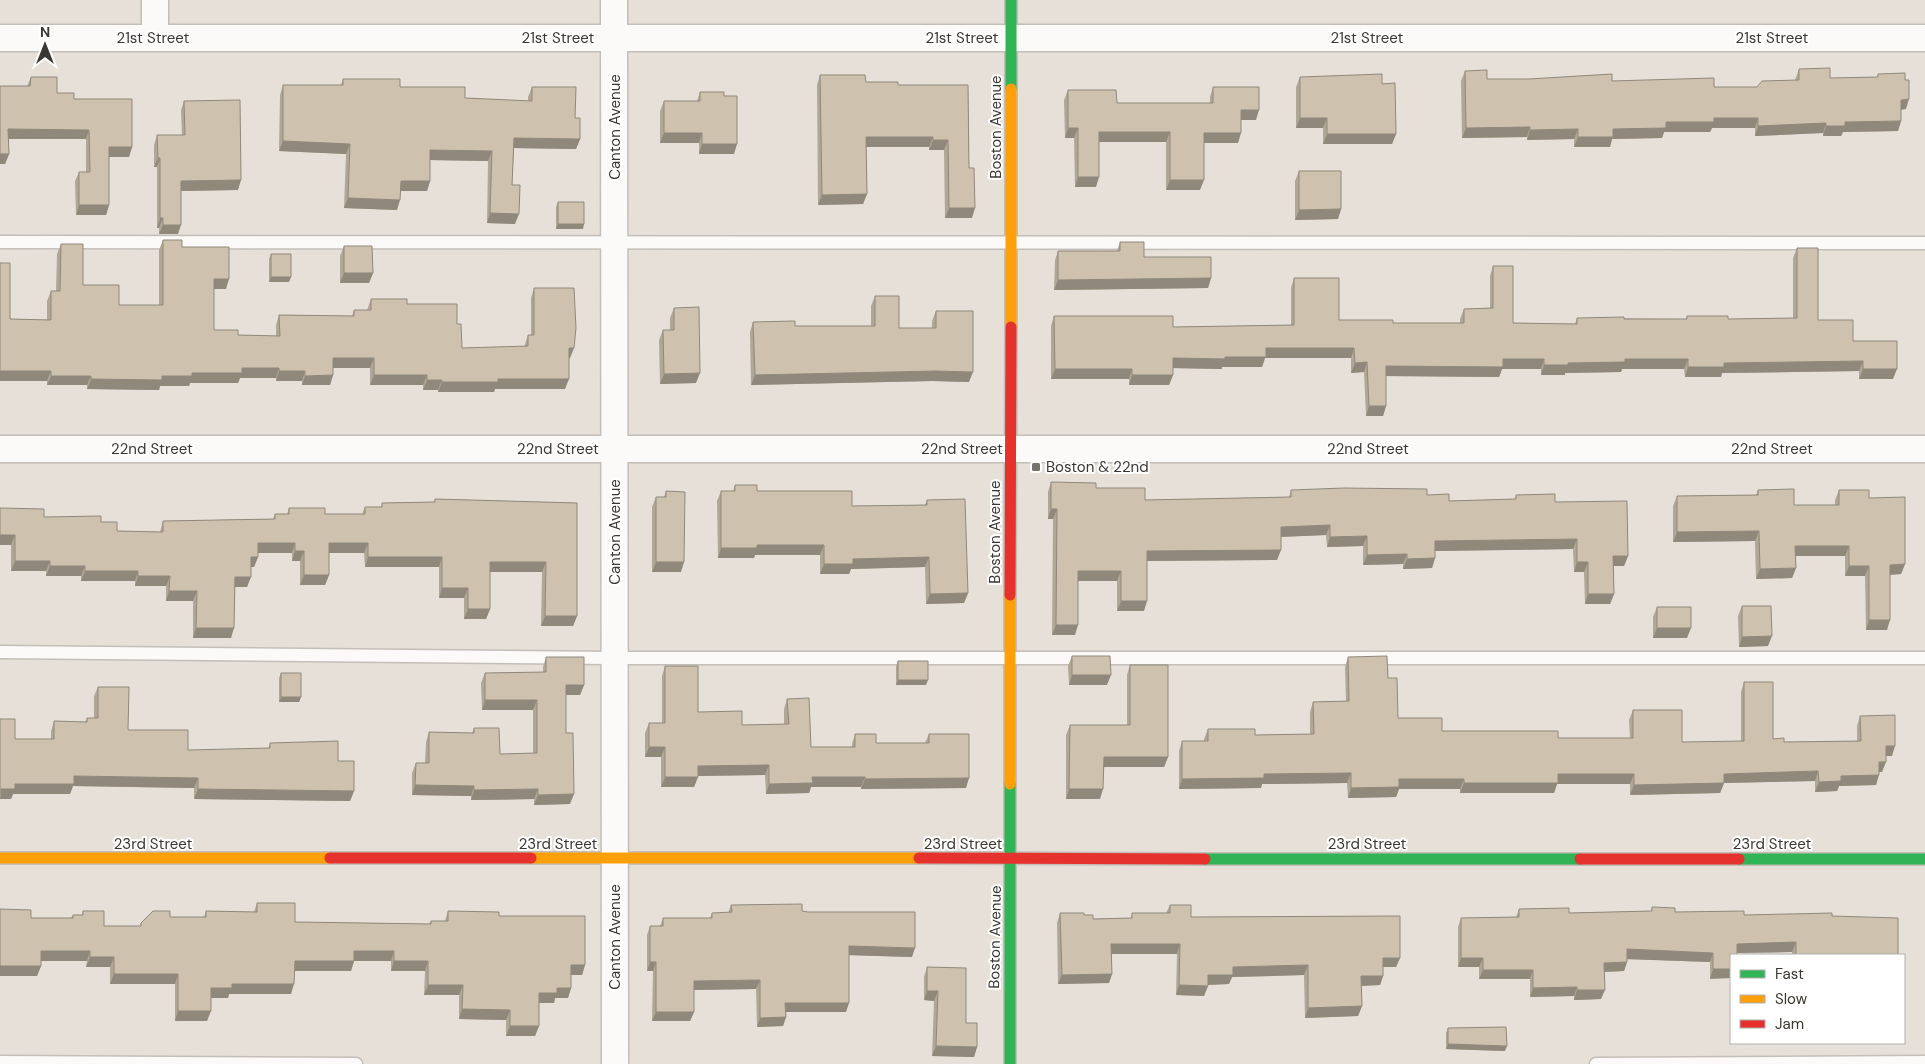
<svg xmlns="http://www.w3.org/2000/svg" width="1925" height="1064" viewBox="0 0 1925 1064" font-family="'DM Sans',sans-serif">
<rect width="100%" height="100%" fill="#e6e0d9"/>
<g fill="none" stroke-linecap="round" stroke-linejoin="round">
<defs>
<path id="lane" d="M0 242 1925 243
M0 652 615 658H1925
M0 1062 356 1064
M1596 1064 1925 1062"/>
<path id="street" d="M614 0 615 1064
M0 38H1925
M155 38V0
M0 449H1925"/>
<path id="fast" d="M1011 89V0
M1205 859H1580
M1739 859H1925
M1010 1064V784"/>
<path id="slow" d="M1011 327V89
M1010 784V595
M0 858H330
M531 858H919"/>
<path id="jam" d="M1010 595 1011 327
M330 858H531
M919 858 1205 859
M1580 859H1739"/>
</defs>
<!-- lane casing -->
<use href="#lane" stroke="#c3beb8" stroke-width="15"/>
<!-- street casing -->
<use href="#street" stroke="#c3beb8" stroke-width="29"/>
<!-- fast casing -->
<use href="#fast" stroke="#c3beb8" stroke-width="14"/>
<!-- slow casing -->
<use href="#slow" stroke="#c3beb8" stroke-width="14"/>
<!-- jam casing -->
<use href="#jam" stroke="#c3beb8" stroke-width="14"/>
<!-- lane -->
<use href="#lane" stroke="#fbfaf9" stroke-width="12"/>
<!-- street -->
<use href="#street" stroke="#fbfaf9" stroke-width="26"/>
<!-- fast -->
<use href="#fast" stroke="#30b455" stroke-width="11"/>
<!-- slow -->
<use href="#slow" stroke="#ff9f0a" stroke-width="11"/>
<!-- jam -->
<use href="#jam" stroke="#e5322d" stroke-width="11"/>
</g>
<!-- wall -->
<path fill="#b1a796" d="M1799 69 1830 78 1877 77 1878 74 1906 109 1901 110V121L1898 131 1843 132 1841 136H1823V133L1755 136V128H1712L1710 132H1664L1662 138 1612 139 1610 147H1574V139L1527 140V137L1462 138 1461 81 1465 71 1487 79 1612 81 1714 87H1757L1795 80Z
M820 75 866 82 898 85H968L969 168 972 218H945L944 150H929V147H866L867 194 863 204 818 205 817 85Z
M31 77 57 93 74 99 132 147 129 157H109V205L106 215H76L75 181 79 172H86V139H8L9 154 5 164H0V86H27Z
M1300 77 1382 84 1396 134 1392 144H1323V128H1296V87Z
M343 79 400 87 465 98 528 101V97L532 87 575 118 580 139 576 149 514 148 512 185 515 224 487 223 488 161 430 160V181L427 191H401L397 210 344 208 346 154 279 151 280 95 283 85H341Z
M1213 87 1256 120H1241L1238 143H1204L1200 190H1166V142H1099L1096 187H1075L1074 138H1065L1064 100 1068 90 1117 103H1210V97Z
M700 92 724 96 734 154H699V143H660V111L664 101H697Z
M184 101 238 190 181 191 178 234H159V228H157V167H154V145L157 135H182L181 110Z
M1299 171 1341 209 1338 219 1295 220V181Z
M558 202 583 229H556V207Z
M163 240 182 247 226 289H214V330L238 335 276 336V325L279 315 352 316 354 310H367L371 299 407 304 457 324 462 348 524 347 528 335H531V298L534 288 570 358H569L565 389H495L494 392H438V390H423V385H370V368H333V375L330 385H302V381H276V378H240L238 383H190L189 386H160L159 390 87 389V385H47V381H0L10 319 47 320V301L51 291H56L57 254 61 244 83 285 119 305H159V250Z
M1120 242 1144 257 1211 278 1208 288 1054 290 1055 260 1058 251H1117Z
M344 246 373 273 369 283H340V256Z
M1797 248 1818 320 1853 341 1893 379H1859V371L1722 373 1721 377H1685L1684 369H1622L1621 372 1565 373V375H1541V369H1502L1499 377 1386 376V406L1383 416H1366L1364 372 1351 373V358H1265L1262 367H1222V369L1173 368V375L1169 385H1129V379H1051V326L1054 316 1173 327 1291 325V288L1294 278 1339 320 1393 323H1460V319L1464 309 1490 308V276L1493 266 1513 323 1575 324 1577 318 1686 319 1687 316 1728 319 1793 318V258Z
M271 254 289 282H269V259Z
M875 296 899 328H932V321L936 311 969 382 932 381 751 385 750 332 753 322 795 326H871V306Z
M674 308 696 383 660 384 659 340 663 330H670V318Z
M1051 482 1096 488 1145 500 1289 497 1291 490 1427 495 1449 501 1515 499 1516 495 1555 502 1628 556 1624 566H1614V594L1610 604H1585L1584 572H1574L1573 549 1435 551V558L1432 568 1403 569V564L1363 565V546L1327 547 1326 535 1281 537 1277 560 1147 561 1144 611H1117V581H1078L1075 635H1052L1053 519H1048V492Z
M735 485 757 491 852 506 925 505 927 500 968 593 964 603 926 604 925 567 851 569 849 574H820V555H755L754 558H718L717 501 721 491H733Z
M1758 490 1794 505H1835V500L1839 490 1869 498 1905 564 1901 574 1890 575 1887 630H1866L1865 576H1845V556H1795L1796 568 1792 578 1756 579 1755 541 1673 542V506L1677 496 1756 495Z
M666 491 681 572H652V507L656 497H664Z
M435 499 577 503V616L573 626H541L542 572H490V609L486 619H464V598H439V567H365L364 553H329V575L325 585H300V561H292V553H258V557L254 567H251L247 587H235L231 638H193V601H166V586H135V581H81V576H46V571H11V545L0 508 44 517 101 522 117 531 160 532 163 521 273 519 275 514H287L289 508 325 514H362L365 507H381L382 503 434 502Z
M1742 606 1768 646 1739 647 1738 616Z
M1657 607 1687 638H1653V617Z
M1072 656 1107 685H1069L1068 666Z
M546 657 584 685 580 695H566V733L570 804 534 805V799L471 800V796L412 795V773L416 763H425L426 742 429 732 472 733 474 728 500 754 533 753V710H482L481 683 485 673 543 672V667Z
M1348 657 1388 678 1398 718 1442 731 1558 738H1630L1629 720 1633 710 1682 742H1741V692L1744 682 1773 739 1784 742 1857 741V726L1860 716 1892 756H1886L1882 772H1879L1876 785 1839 786 1837 791 1815 792V781L1724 783 1720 793 1630 795V784H1557L1554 793H1460V789H1399L1396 797 1348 798 1347 783 1262 784 1261 788 1179 789V751L1182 741H1204V739L1208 729 1255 735 1310 734V712L1313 702 1346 701 1345 667Z
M898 661 926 685H896V666Z
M1130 665 1168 757 1164 767H1104L1100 799H1066V735L1070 725H1127V675Z
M665 666 698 712 742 725 784 724V709L787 699 811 747H852V744L855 734 876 743H925L929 734 966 788 861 789V787H811L809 793 766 794 765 775 698 776 694 787H661V757H645V733L649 723H662V676Z
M281 673 301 697 299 702H279V678Z
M98 687 128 730 188 750 268 749 270 743 338 761 354 791 350 801 194 799V788L73 786 70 794H13L11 799H0L15 739H51V731L54 721 85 722 87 718H94V696Z
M257 903 295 922 429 924 431 921H445L448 911 499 916 585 965 582 975H571V988L568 998H555L554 1003H539V1026L535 1036H506V1020L459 1019V995H424L425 971H391V961H354L351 971H294L291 994H229L228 998H211L207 1021H175V984H110V967H86L87 961H41V966L37 976H0L31 918H71L73 915H82L83 911 104 926H140L141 923 170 917H204L206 911 254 912Z
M731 905 802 911 912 957 849 955 846 1012H786V1017L783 1026 757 1027 756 989 694 990V1012L690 1021H652L653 971H647V935L650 926H660L663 918H710L712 913H728Z
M1170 905 1191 917 1400 958 1396 967H1383V976L1380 985 1361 986 1362 1006 1358 1016 1305 1018 1304 975 1232 977 1229 984 1208 985 1204 996 1176 995 1177 954H1112V974L1109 983 1058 984 1057 923 1060 913 1084 915 1093 919 1131 918 1132 913H1166Z
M1652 907 1675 912 1744 915 1832 916 1898 955H1792V952L1737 953 1710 979V962L1627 959V962L1624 971 1605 972 1601 999 1574 1000V996L1530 997V979H1479V967H1458V927L1461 918 1516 917 1519 909 1569 913 1651 911Z
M927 967 977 1047 974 1057 932 1056 934 1001 924 1000V977Z
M1448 1028 1505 1051 1446 1049V1033Z"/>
<!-- shaded-wall -->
<path fill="#90887a" d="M1909 99 1906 109 1897 110 1901 100Z
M1241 110H1259L1256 120H1238Z
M1300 118H1327L1323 128H1296Z
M1714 118H1758L1755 128H1712L1710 132H1664L1662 138 1612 139 1610 147H1574L1578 137 1613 129 1666 122Z
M1901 121 1898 131 1843 132 1841 136H1823L1826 126 1845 122Z
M1826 123 1823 133 1755 136 1758 126Z
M1530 127 1527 137 1462 138 1466 128Z
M1068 128H1078L1074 138H1065Z
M8 129 89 130 86 139H5Z
M1578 129 1574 139 1527 140 1530 130Z
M1099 132H1170L1166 142H1096Z
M664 133H702L699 143H660Z
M1204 133H1241L1238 143H1200Z
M1327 134H1396L1392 144H1323Z
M866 137H933L929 147H863Z
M514 138 580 139 576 149 511 148Z
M933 140H948L944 150H929Z
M283 141 350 144 346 154 279 151Z
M702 144H737L734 154H699Z
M109 147H132L129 157H105Z
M430 150 492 151 488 161 427 160Z
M0 154H9L5 164H0Z
M158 158H160L157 167H154Z
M1078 177H1099L1096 187H1075Z
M241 180 238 190 178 191 181 181Z
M1170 180H1204L1200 190H1166Z
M401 181H430L427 191H397Z
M867 194 863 204 818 205 822 195Z
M348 198 400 200 397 210 344 208Z
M79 205H109L106 215H76Z
M949 208H975L972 218H945Z
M1341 209 1338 219 1295 220 1299 210Z
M490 213 519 214 515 224 487 223Z
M160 218H163L159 228H157Z
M558 224H584L583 229H556Z
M163 225H181L178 234H159Z
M344 273H373L369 283H340Z
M271 277H291L289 282H269Z
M1211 278 1208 288 1054 290 1058 280Z
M214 279H229L226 289H210Z
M569 348H574L570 358H565Z
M1266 348H1354L1351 358H1265L1262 367H1222V369L1169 368 1173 358 1225 357Z
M333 358H374L370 368H329Z
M1503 359H1544L1541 369H1502L1499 377 1382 376 1386 366Z
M1625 359H1688L1684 369H1622L1621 372 1565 373V375H1541L1544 365Z
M1863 361 1859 371 1722 373 1721 377H1685L1688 367 1724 363Z
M1367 362 1364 372 1351 373 1355 363Z
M242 368H279L276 378H240L238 383H190L189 386H160L159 390 87 389 91 379 162 376Z
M1055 369H1132L1129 379H1051Z
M1863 369H1897L1893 379H1859Z
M0 371H51L47 381H0Z
M279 371H305L302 381H276Z
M936 371 973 372 969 382 932 381 751 385 755 375Z
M700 373 696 383 660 384 664 374Z
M333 375 330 385H302L305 376Z
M374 375H427L423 385H370Z
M1132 375H1173L1169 385H1129Z
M51 376H91L87 385H47Z
M498 379H569L565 389H495L494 392H438L442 382Z
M427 380H442L438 390H423Z
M1369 406H1386L1383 416H1366Z
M1051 509H1057L1053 519H1048Z
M1330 525 1326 535 1277 537 1281 527Z
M1759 531 1755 541 1673 542 1677 532Z
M0 535H15L11 545H0Z
M1367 536 1363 546 1327 547 1330 537Z
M1577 539 1573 549 1431 551 1435 541Z
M258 543H295L292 553H254Z
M329 543H368L364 553H325Z
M757 545H824L820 555H755L754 558H718L721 548Z
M1795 546H1849L1845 556H1791Z
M1281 550 1277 560 1144 561 1147 551Z
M295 551H304L300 561H292Z
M1407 554 1403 564 1363 565 1367 555Z
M1613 556H1628L1624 566H1610Z
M251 557H258L254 567H247Z
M368 557H442L439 567H365Z
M929 557 925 567 851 569 849 574H820L824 564 853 559Z
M1435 558 1432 568 1403 569 1407 559Z
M15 561H50L46 571H11Z
M490 562H546L542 572H486Z
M656 562H684L681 572H652Z
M1577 562H1588L1584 572H1574Z
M1905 564 1901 574 1886 575 1890 565Z
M50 566H85L81 576H46Z
M1849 566H1869L1865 576H1845Z
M1796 568 1792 578 1756 579 1760 569Z
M85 571H138L135 581H81Z
M1078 571H1121L1117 581H1075Z
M304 575H329L325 585H300Z
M138 576H170L166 586H135Z
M235 577H251L247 587H231Z
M442 588H468L464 598H439Z
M169 591H197L193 601H166Z
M968 593 964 603 926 604 930 594Z
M1588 594H1614L1610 604H1585Z
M1121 601H1147L1144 611H1117Z
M468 609H490L486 619H464Z
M545 616H577L573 626H541Z
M1869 620H1890L1887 630H1866Z
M1056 625H1078L1075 635H1052Z
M196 628H234L231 638H193Z
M1657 628H1691L1687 638H1653Z
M1772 636 1768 646 1739 647 1742 637Z
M1072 675H1111L1107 685H1069Z
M898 680H928L926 685H896Z
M566 685H584L580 695H563Z
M281 697H301L299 702H279Z
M485 700H537L533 710H482Z
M1886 746H1895L1892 756H1882Z
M649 747H665L661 757H645Z
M1104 757H1168L1164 767H1100Z
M1879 762H1886L1882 772H1875Z
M769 765 765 775 694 776 698 766Z
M1818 771 1815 781 1724 783 1720 793 1630 795 1634 785 1724 774Z
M1351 773 1347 783 1262 784 1261 788 1179 789 1182 779 1264 774Z
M1558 774H1634L1630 784H1557L1554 793H1460L1464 783Z
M1879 775 1876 785 1839 786 1837 791 1815 792 1819 782 1841 776Z
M74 776 198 778 194 788 73 786 70 794H13L11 799H0L1 789 15 784Z
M665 777H698L694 787H661Z
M812 777H865L861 787H811L809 793 766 794 769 784Z
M969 778 966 788 861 789 865 779Z
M1399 779H1464L1460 789H1399L1396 797 1348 798 1351 788Z
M415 785 474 786 471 796 412 795Z
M198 789 354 791 350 801 194 799Z
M538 789 534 799 471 800 474 790Z
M1069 789H1103L1100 799H1066Z
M574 794 570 804 534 805 538 795Z
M1796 942 1792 952 1734 953 1737 944Z
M1111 944H1180L1177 954H1108Z
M849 946 915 948 912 957 845 955Z
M1627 949 1713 953 1710 962 1624 959Z
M41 951H90L87 961H37Z
M354 951H394L391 961H354L351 971H291L295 961Z
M90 957H114L110 967H86Z
M1383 958H1400L1396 967H1380Z
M1461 958H1483L1479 967H1458Z
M394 961H428L425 971H391Z
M650 962H656L653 971H647Z
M1627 962 1624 971 1601 972 1604 963Z
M571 965H585L582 975H568Z
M1308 965 1304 975 1232 977 1229 984 1204 985 1208 975 1233 967Z
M0 966H41L37 976H0Z
M1713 969H1731V978L1710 979Z
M1483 970H1533L1530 979H1479Z
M114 974H178L175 984H110Z
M1112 974 1109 983 1058 984 1062 975Z
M1361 976H1383L1380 985 1357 986Z
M760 980 756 989 690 990 694 981Z
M232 984H294L291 994H229L228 998H207L211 988Z
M428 985H463L459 995H424Z
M1179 985 1208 986 1204 996 1176 995Z
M1577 987 1574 996 1530 997 1533 988Z
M557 988H571L568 998H555L554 1003H535L539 993Z
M1577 990H1605L1601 999 1574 1000Z
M927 991H938L934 1001 924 1000Z
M785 1003H849L846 1012H782Z
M1362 1006 1358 1016 1305 1018 1308 1008Z
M462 1009 510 1010 506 1020 459 1019Z
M178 1011H211L207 1021H175Z
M656 1012H694L690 1021H652Z
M786 1017 783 1026 757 1027 760 1018Z
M510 1026H539L535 1036H506Z
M1448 1044 1507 1046 1505 1051 1446 1049Z
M936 1046 977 1047 974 1057 932 1056Z"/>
<!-- building -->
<path fill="#cec2af" stroke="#90887a" d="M1830 68V78L1878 77V74L1905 73V80H1909V99L1901 100V121L1845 122V126H1826V123L1758 126V118H1714V122H1666V128L1613 129V137H1578V129L1530 130V127L1466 128 1465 71 1487 70V79H1529L1612 74V81L1714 78V87H1757L1762 81 1799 80V69Z
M1382 74V84L1395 83 1396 134H1327V118H1300V77Z
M820 75H865L866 82H898V85H968L969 168H974L975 208H949L948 140H933V137H866L867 194 822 195Z
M31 77H57V93H74V99H132V147H109V205H79V172H90L89 130 8 129 9 154H0V86H30Z
M343 79H400V87H465V98L532 101V87H576L575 118H580V139L514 138 512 185H520L519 214 490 213 492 151 430 150V181H401L400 200 348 198 350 144 283 141V85H343Z
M1213 87H1259V110H1241V133H1204V180H1170V132H1099V177H1078V128H1068V90H1116L1117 103H1213Z
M700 92H724V96H737V144H702V133H664V101H700Z
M240 100 241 180 181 181V225H163V218H160V158H158L157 135H185L184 101Z
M1299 171H1341V209L1299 210Z
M558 202H584V224H558Z
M163 240H182V247H229V279H214V330H238V335L280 336 279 315 354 316V310H371V299H407V304H457V324H461L462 348 528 346V335H534V288H574L576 328 574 348H569V379H498V382H442V380H427V375H374V358H333V375L305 376V371H279V368H242V373H192V376H162V380L91 379V376H51V371H0V263H10V319L51 320V291H60L61 244H83V285H119V305H163Z
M1120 242H1144V257H1211V278L1058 280V251H1120Z
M344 246H372L373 273H344Z
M1797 248H1818V320H1853V341H1897V369H1863V361L1724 363V367H1688V359H1625V362L1568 363V365H1544V359H1503V367L1386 366V406H1369L1367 362 1355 363 1354 348H1266V357H1225V359L1173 358V375H1132V369H1055L1054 316H1173V327L1294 325V278H1339V320H1393V323H1464V309L1493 308V266H1513V323L1577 324V318L1624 317V319H1687V316H1728V319L1797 318Z
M271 254H291V277H271Z
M875 296H899V328H936V311H973V372L936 371 755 375 753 322 795 321V326H875Z
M699 307 700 373 664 374 663 330H674V308Z
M1051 482 1096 483V488H1145V500L1291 497V490L1344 488 1427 489V495L1449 494V501L1516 499V495L1555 494V502L1627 501 1628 556H1613L1614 594H1588V562H1577V539L1435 541V558L1407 559V554L1367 555V536L1330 537V525L1281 527V550L1147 551V601H1121V571H1078V625H1056L1057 509H1051Z
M735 485H757V491H852V506L927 505V500L965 499 968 593 930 594 929 557 853 559V564H824V545H757V548H721V491H735Z
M1794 489V505H1839V490H1869V498L1905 497V564L1890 565V620H1869V566H1849V546H1795L1796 568 1760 569 1759 531 1677 532V496L1758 495V490Z
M666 491 685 492 684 562H656V497H666Z
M435 499 577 503V616H545L546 562H490V609H468V588H442V557H368V543H329V575H304V551H295V543H258V557H251V577H235L234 628H196L197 591H169L170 576H138V571H85V566H50V561H15V535H0V508L44 509V517L101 516V522H117V531L163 532V521L275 519V514H289V508H325V514H365V507H382V503L435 502Z
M1742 606H1771L1772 636 1742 637Z
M1657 607H1691V628H1657Z
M1072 656H1110L1111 675H1072Z
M1387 656 1388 678H1397L1398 718H1442V731H1558V738H1633V710H1682V742L1744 741V682H1773V739L1784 738V742L1861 741 1860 716 1895 715V746H1886V762H1879V775L1841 776V781L1819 782 1818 771 1724 774V783L1634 785V774H1558V783H1464V779H1399V787L1351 788V773L1264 774V778L1182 779V741H1208V729H1255V735L1314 734 1313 702 1349 701 1348 657Z
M546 657H584V685H566V733H573L574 794 538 795V789L474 790V786L415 785 416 763H429V732L474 733V728H499L500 754 537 753V700H485V673L546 672Z
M898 661H928V680H898Z
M1130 665H1168V757H1104L1103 789H1069L1070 725H1130Z
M665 666H698V712L742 711V725L789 724 787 699 809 698 811 747H855V734H876V743H929V734H969V778L865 779V777H812L813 783 769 784V765L698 766V777H665V747H649V723H665Z
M281 673H301V697H281Z
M98 687H129L128 730H188V750L270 748V743L338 741V761H354V791L198 789V778L74 776V784H15V789H1V794H0V719H15V739H54V721L87 722V718H98Z
M257 903H295V922L431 924V921H448V911L499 912V916H585V965H571V988H557V993H539V1026H510V1010L462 1009 463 985H428V961H394V951H354V961H295L294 984H232V988H211V1011H178V974H114V957H90V951H41V966H0V909L31 910V918H73V915H83V911H104V926H141V923L153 911H170V917H206V911L257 912Z
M802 904V911L808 912H915V948L849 946V1003H785L786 1017 760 1018V980L694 981V1012H656V962H650V926H663V918H712V913L732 912 731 905Z
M1170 905H1191V917L1400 916V958H1383V976H1361L1362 1006 1308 1008V965L1233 967V975H1208V986L1179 985 1180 944H1111L1112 974 1062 975 1060 913H1084V915H1093V919L1132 918V913H1170Z
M1652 907 1675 908V912L1744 911V915L1832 913V916L1898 918V955H1796V942L1737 944V955H1731V969H1713V953L1627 949V962L1604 963 1605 990H1577V987L1533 988V970H1483V958H1461V918L1519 917V909L1569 908V913L1652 911Z
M927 967 966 968V1023H977V1047L936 1046 938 991H927Z
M1506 1027 1507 1046 1448 1044V1028Z"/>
<!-- markers -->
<rect fill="#76726c" stroke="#fff" stroke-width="2" x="1031" y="462" width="10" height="10" rx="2.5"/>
<g text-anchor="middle" stroke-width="4" stroke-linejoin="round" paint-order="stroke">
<!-- street labels -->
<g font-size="15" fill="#3a3631" stroke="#fff">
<text x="153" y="43">21st Street</text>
<text x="558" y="43">21st Street</text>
<text x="962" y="43">21st Street</text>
<text x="1367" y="43">21st Street</text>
<text x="1772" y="43">21st Street</text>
<text transform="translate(615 127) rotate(-90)" y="5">Canton Avenue</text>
<text transform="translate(996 127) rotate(-90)" y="5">Boston Avenue</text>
<text x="152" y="454">22nd Street</text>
<text x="558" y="454">22nd Street</text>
<text x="962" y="454">22nd Street</text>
<text x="1368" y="454">22nd Street</text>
<text x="1772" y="454">22nd Street</text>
<text transform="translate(615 532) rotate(-90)" y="5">Canton Avenue</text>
<text transform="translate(995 532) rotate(-90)" y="5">Boston Avenue</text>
<text x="153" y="849">23rd Street</text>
<text x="558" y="849">23rd Street</text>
<text x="963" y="849">23rd Street</text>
<text x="1367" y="849">23rd Street</text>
<text x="1772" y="849">23rd Street</text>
<text transform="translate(615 937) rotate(-90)" y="5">Canton Avenue</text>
<text transform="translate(995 937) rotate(-89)" y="5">Boston Avenue</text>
</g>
<!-- poi labels -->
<g font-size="15" fill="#3a3631" stroke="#fff" text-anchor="start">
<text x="1046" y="472">Boston &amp; 22nd</text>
</g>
</g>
<!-- legend -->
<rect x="1730" y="954" width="175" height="90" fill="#ffffff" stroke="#b0afad"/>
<rect x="1740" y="970" width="25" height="8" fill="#30b455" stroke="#b0afad"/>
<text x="1775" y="979" font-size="15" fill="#3a3631">Fast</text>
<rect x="1740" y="995" width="25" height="8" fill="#ff9f0a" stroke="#b0afad"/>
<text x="1775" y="1004" font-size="15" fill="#3a3631">Slow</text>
<rect x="1740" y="1020" width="25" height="8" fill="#e5322d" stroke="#b0afad"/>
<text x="1775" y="1029" font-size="15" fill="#3a3631">Jam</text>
<!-- north arrow -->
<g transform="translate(45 45)" stroke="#ffffff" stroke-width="4" paint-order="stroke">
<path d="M0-4L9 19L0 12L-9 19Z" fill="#3a3631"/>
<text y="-8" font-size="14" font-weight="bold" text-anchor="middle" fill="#3a3631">N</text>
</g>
</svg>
